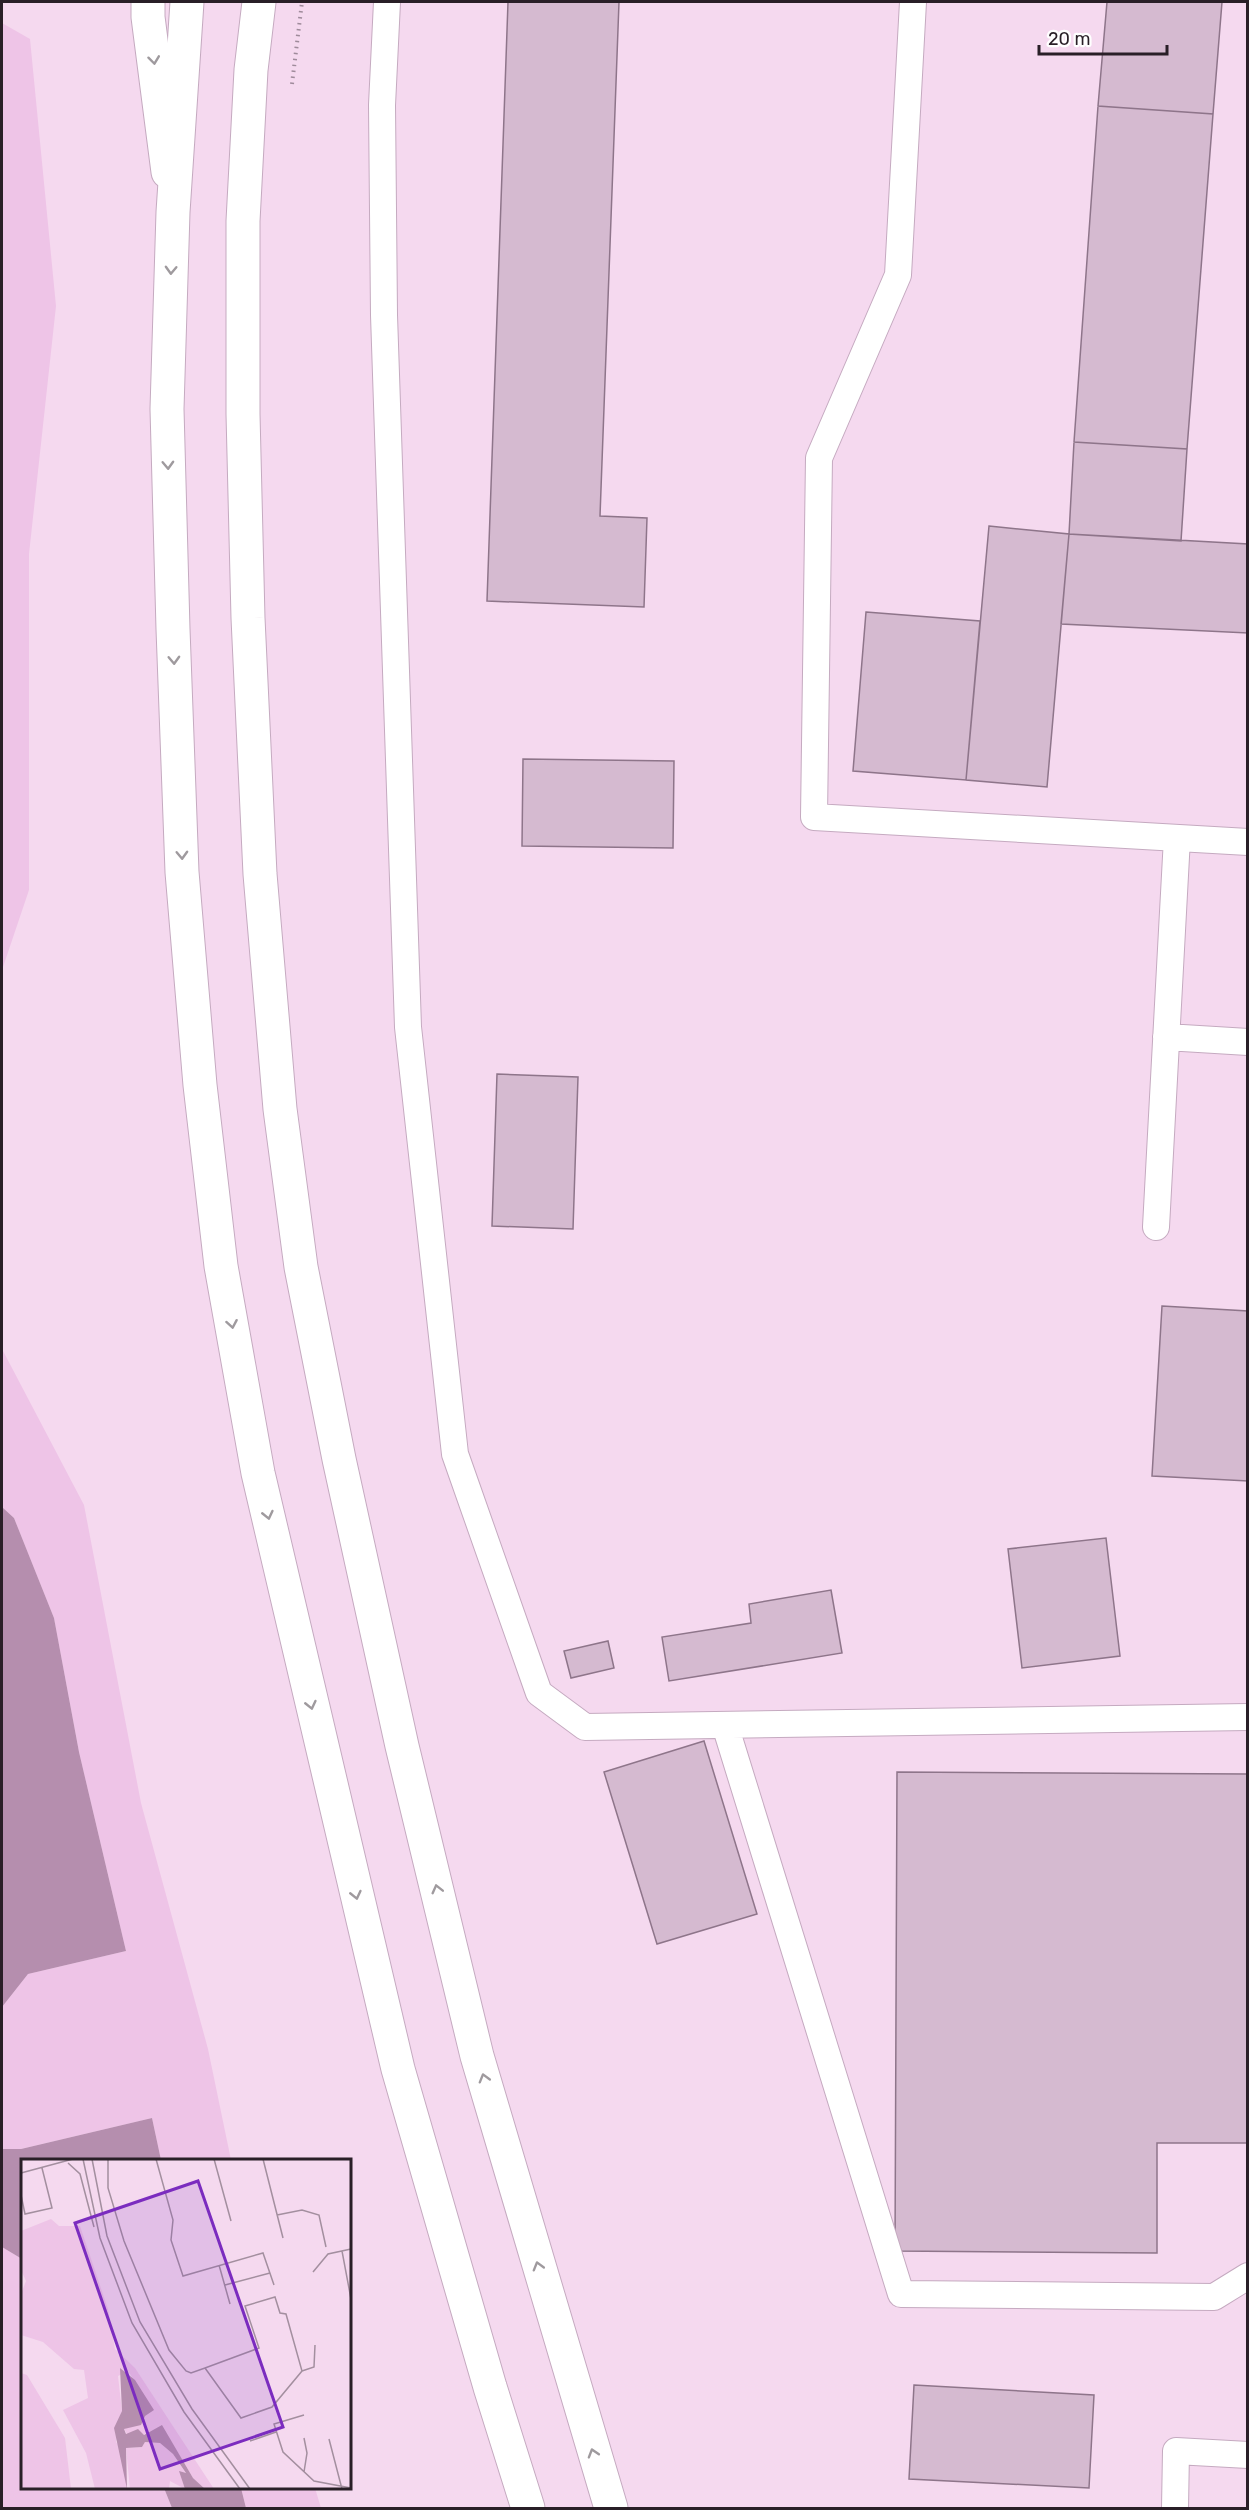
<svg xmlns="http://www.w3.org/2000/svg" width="1249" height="2510" viewBox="0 0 1249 2510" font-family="Rubik,sans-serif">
<rect width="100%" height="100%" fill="#f5d9ef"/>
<!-- green -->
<path fill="#eec4e7" d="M2 23 30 39 56 306 29 554V890L2 970Z
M2 1349 84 1505 141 1803 208 2049 231 2160H161L152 2118 21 2149H2V2007L28 1974 126 1951 79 1752 54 1618 14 1518 2 1507Z
M2 2247 22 2259V2488H164L172 2508H2Z
M241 2488H315L321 2508H246Z"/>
<!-- water -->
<path fill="#b58eae" d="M2 1507 14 1518 54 1618 79 1752 126 1951 28 1974 2 2007Z
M152 2118 161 2160H22V2259L2 2247V2149H21Z
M164 2488H241L246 2508H172Z"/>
<!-- building -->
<path fill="#d5bad0" stroke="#8e758a" stroke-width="1.5" d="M508 2H619L600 516 647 518 644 607 487 601Z
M1107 2H1222L1213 114 1098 106Z
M1098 106 1213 114 1187 449 1074 442Z
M1074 442 1187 449 1181 541 1069 534Z
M989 526 1069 534 1047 787 966 780Z
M1069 534 1248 544V633L1061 624Z
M866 612 980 621 966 780 853 771Z
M523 759 674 761 673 848 522 846Z
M497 1074 578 1077 573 1229 492 1226Z
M1162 1306 1248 1311V1481L1152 1476Z
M1106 1538 1120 1656 1022 1668 1008 1549Z
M831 1590 842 1653 669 1681 662 1637 751 1623 749 1604Z
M608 1641 614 1668 571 1678 564 1651Z
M704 1741 757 1914 657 1944 604 1772Z
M897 1772 1248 1774V2143H1157V2253L895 2251Z
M914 2385 1094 2395 1089 2488 909 2479Z"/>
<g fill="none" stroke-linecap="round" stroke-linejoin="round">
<defs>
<path id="lane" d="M387 2 382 105 384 315 408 1027 455 1454 539 1693 585 1727 1248 1717
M913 2 898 275 819 458 814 817 1248 842
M1166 1037 1248 1042
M1156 1227 1177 838
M725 1725 901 2294 1214 2297 1248 2276
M1175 2508 1176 2451 1248 2455"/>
<path id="secondary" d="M148 2V17L168 172"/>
<path id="highway" d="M187 2 173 212 167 409 173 629 182 872 200 1085 221 1266 258 1473 398 2069 490 2387 528 2508
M259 2 251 70 243 221V414L248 618 260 874 280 1109 301 1267 339 1459 402 1746 477 2056 611 2508"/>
</defs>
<!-- lane casing -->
<use href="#lane" stroke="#c5aac0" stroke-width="28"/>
<!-- secondary casing -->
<use href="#secondary" stroke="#c5aac0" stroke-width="35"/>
<!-- highway casing -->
<use href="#highway" stroke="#c5aac0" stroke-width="35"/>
<!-- path -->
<path stroke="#9f8b9b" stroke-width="4" stroke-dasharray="1.5 4.5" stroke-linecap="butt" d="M292 84 302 2"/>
<!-- lane -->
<use href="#lane" stroke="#fff" stroke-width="26"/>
<!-- secondary -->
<use href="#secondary" stroke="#fff" stroke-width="33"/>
<!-- highway -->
<use href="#highway" stroke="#fff" stroke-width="33"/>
</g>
<!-- one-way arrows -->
<defs><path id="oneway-chevron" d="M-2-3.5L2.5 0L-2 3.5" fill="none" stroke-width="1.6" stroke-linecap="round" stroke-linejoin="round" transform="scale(1.5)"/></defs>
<g stroke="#9f9a9e">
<use href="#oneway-chevron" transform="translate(154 60) rotate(83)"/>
<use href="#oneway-chevron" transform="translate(171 270) rotate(92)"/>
<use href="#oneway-chevron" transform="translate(168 465) rotate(88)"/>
<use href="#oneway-chevron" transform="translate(174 660) rotate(88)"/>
<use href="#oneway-chevron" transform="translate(182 855) rotate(88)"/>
<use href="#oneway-chevron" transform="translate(232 1324) rotate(80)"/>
<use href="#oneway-chevron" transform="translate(268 1515) rotate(77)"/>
<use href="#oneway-chevron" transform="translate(311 1705) rotate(77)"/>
<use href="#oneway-chevron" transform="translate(437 1889) rotate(-104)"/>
<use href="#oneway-chevron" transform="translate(356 1895) rotate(77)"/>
<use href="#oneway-chevron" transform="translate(484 2078) rotate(-106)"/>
<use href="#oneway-chevron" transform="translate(538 2266) rotate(-106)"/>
<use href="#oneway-chevron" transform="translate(593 2453) rotate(-107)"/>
</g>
<!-- overview -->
<g transform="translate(21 2159)">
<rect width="330" height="330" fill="#f5d9ef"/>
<path d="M30 60 38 67H59L87 150 94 190 114 209 193 330H184L172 319 141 267 122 276 117 271 106 275 103 270 111 266 121 233 107 212 97 217 101 252 95 283 100 288 106 330H74L65 294 42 251 67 239 63 211 53 210 22 183 0 176V135L5 122 0 111V72ZM0 214 6 216 44 279 50 330H0ZM124 283 139 284 152 295 166 316 159 313 164 330 149 322 148 330H109L105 289 121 288Z" fill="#eec4e7"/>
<path d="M99 209 114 221 133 251 124 257 120 266 103 270 105 275 117 270 123 276 141 266 172 319 184 330H164L158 312 165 314 152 295 139 284 124 283 121 288 105 289 106 330 93 269 101 252Z" fill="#b58eae"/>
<path fill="none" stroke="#a38f9f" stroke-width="1.5" d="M62 0 79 79 111 164 163 253 219 330M71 0 86 77 119 163 171 250 229 330M87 0V29L103 82 148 191 165 212 170 214 184 209 238 189 224 147 254 138 259 154 265 155 281 212 251 248 220 259 184 209M135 0 152 61 150 81 162 117 242 94 253 126M193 0 210 62M242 0 262 79M47 4 59 15 73 68M0 14 52 0M0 36 4 55 31 49 21 9M256 56 281 51 298 56 305 88M321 92 330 140M198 106 209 145M292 113 307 95 330 90M204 126 249 114M281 212 293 208 294 186M283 256 253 265 262 293 293 322 330 329M283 279 286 294 283 313M308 280 321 330M229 282 255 273"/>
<path fill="#7b2cbf" fill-opacity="0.15" stroke="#7b2cbf" stroke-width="3" d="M177 22 262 268 139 310 54 64Z"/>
<rect width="330" height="330" fill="none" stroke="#291f27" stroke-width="3"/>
</g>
<!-- border -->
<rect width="1249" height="2510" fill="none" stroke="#291f27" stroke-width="6"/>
<!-- scale -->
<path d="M1039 45v9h128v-9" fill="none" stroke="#291f27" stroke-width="3"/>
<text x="1048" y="45" font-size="18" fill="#291f27" stroke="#ffffff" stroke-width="4.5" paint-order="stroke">20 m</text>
</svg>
